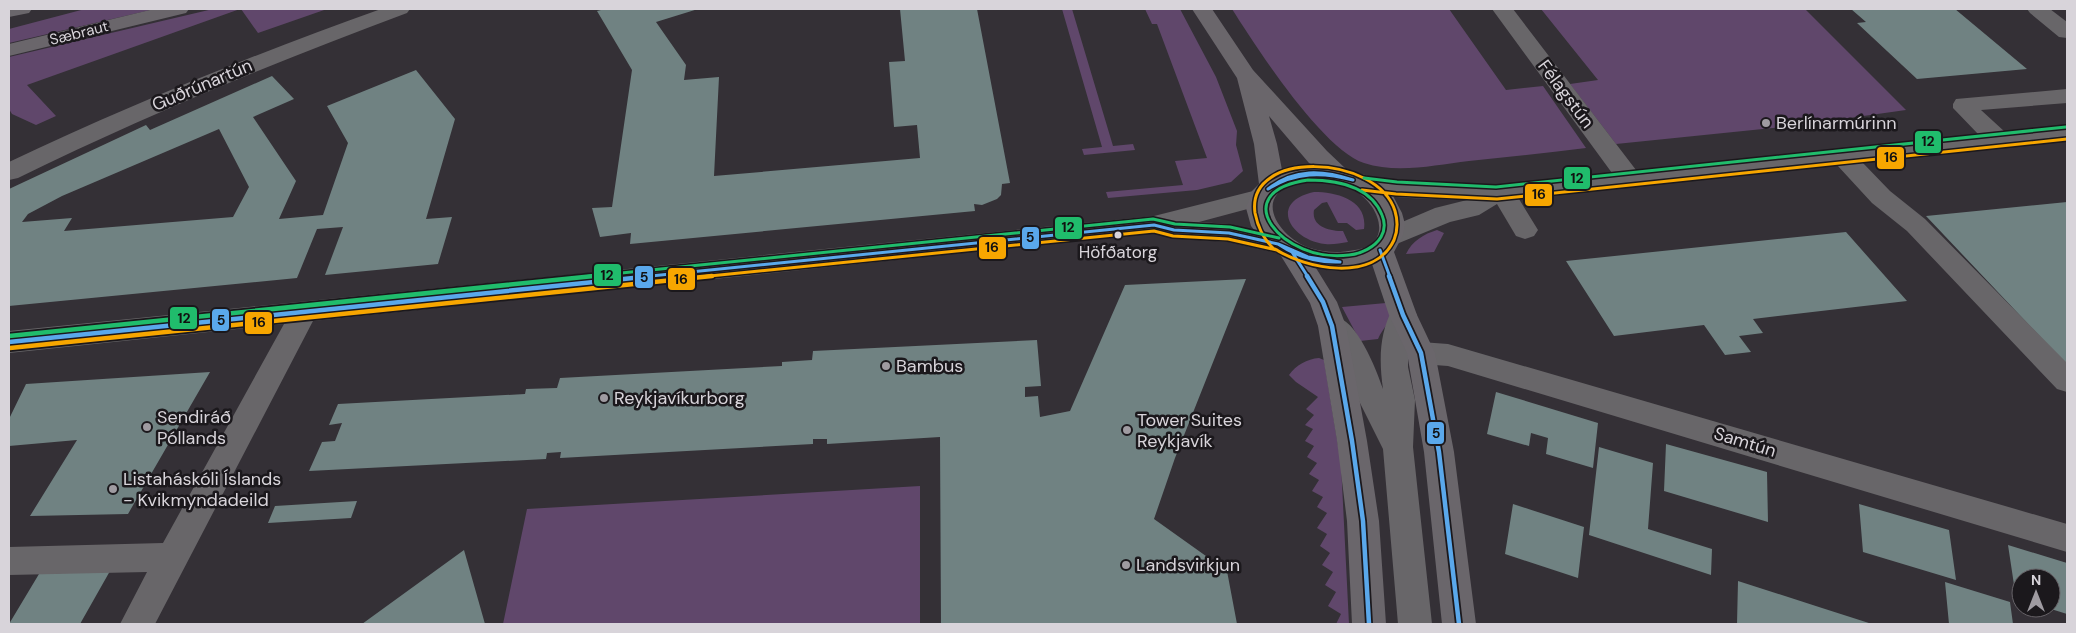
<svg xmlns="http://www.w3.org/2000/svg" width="2076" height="633" viewBox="0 0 2076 633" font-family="'DM Sans',sans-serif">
<rect width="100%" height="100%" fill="#343036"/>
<!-- green -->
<path fill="#60476b" d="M85 9H155L9 43V29Z
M213 9H240L27 85 56 116 36 125 12 114 9 109V57Z
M241 9H327L258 33Z
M1062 9H1072L1113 146 1133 144 1135 150 1084 155 1082 149 1102 147Z
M1145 9H1180L1216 77 1237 131 1236 145 1243 171 1231 182 1197 190 1108 198 1106 192 1183 185 1175 161 1207 158 1157 24H1152Z
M1232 9H1449L1506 90 1543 86 1586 148C1547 153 1508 157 1469 161 1435 165 1397 174 1364 163 1322 149 1256 47 1232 9Z
M1541 9H1805L1906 110 1792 126 1616 144 1570 84 1598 80Z
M1314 192C1337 192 1368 200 1364 229L1356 230 1347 223H1338L1327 202 1322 203 1314 210C1311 227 1330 231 1343 231L1348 242C1340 243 1333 245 1325 244 1290 240 1268 202 1314 192Z
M1437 230 1444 233 1434 252 1406 254C1412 241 1424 234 1437 230Z
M1386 303C1395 323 1385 323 1378 339L1360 341 1342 307Z
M1319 358 1324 360 1341 464 1349 624H1336L1341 614 1328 606 1336 592 1325 585 1333 572 1322 565 1330 553 1320 546 1327 534 1317 528 1327 513 1317 507 1323 497 1312 491 1319 480 1309 474 1317 463 1307 457 1314 446 1305 441 1313 429 1305 425 1314 415 1306 409 1318 397 1296 382 1289 375C1296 365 1307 359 1319 358Z
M920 486V624H503L527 509Z"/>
<!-- building -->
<path fill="#708282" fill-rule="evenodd" d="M605 9H698L656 22 686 65 684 80 719 77 714 176 920 158 917 125 894 127 889 62 905 61 900 9H977L1010 183 1002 184 1001 195 997 199 982 205 974 204 975 211 630 244 631 233 600 237 592 208 612 207 632 70 597 11Z
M1851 9H1955L2027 69 1917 79 1857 23 1866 22Z
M416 70 455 119 426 219 452 217 438 264 325 275 343 227 317 229 297 278 9 306V189L146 125 150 130 272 76 294 99 253 117 296 181 279 219 323 215 348 143 327 106ZM219 129 249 187 233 217 64 231 72 218 22 222 28 214 62 196Z
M2067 202V365L1926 216Z
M1846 232 1907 301 1753 319 1763 333 1739 336 1751 352 1725 355 1704 325 1614 336 1566 261Z
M1246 279 1175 458 1154 519 1227 571 1237 624H941L940 437 827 444V439H813V444L560 458 561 452 547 453 546 459 309 471 322 442 335 441 342 423 329 425 338 404 525 394 526 389 557 388 560 378 782 366V362L812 360 813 351 1037 340 1041 386 1025 387V397L1038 396 1040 417 1070 411 1125 285Z
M210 372 128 514 30 516 77 440 9 446V419L26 384Z
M1496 392 1598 423 1593 468 1546 454 1548 438 1531 433 1529 446 1487 434Z
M1666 444 1767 472 1768 522 1664 491Z
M1599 447 1653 463 1648 529 1712 549 1711 575 1589 535Z
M357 501 351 518 268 523 275 506Z
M1513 504 1584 527 1578 578 1505 554Z
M1859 504 1949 530 1956 580 1863 552Z
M2008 545 2067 563V614L2051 609V578H2021V599L2016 598Z
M464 550 485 624H362Z
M110 571 80 624H9L39 574Z
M1738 581 1822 608 1872 624H1737Z
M1945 582 2010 602 2013 624H1949Z"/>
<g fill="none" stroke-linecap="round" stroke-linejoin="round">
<!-- minor -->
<path fill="#686669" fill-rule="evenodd" d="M381 9H410L407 13C275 62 145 116 18 178L9 180V162C130 105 254 54 381 9Z
M1492 9H1513L1636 170 1979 135 1953 108V104L1956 99 2067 89V103L1981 110 2005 132 2067 126V140L1862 162 1890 191 1925 219 2067 363V392L2057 389 1907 231 1872 203 1837 165 1519 199 1538 230 1534 236 1525 239 1516 236 1497 204 1479 215 1450 222 1399 243 1390 246 1381 243 1377 237 1381 231 1435 208 1467 200C1429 198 1391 200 1354 190L1351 184 1354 178 1363 176 1396 180 1496 185 1612 173Z
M2027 9H2050L2067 22V38L2059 37 2030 13Z
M1261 189 1270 191 1273 197 1270 203 1199 222 1229 224 1287 238 1291 244 1287 250 1278 253 1229 242 1172 238 1163 235 1161 232 313 321 155 624H120L147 572 9 575V547L163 543 284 324 9 353V331L1154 216Z
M1403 305 1413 308 1417 315 1408 351 1411 345 1421 342 1448 344 2067 524V552L1448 366 1421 364 1411 361 1408 355V367L1415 400 1413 447 1432 624H1398L1383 449 1358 399 1342 356 1318 326 1322 319C1326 318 1330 316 1334 316 1357 319 1376 369 1383 389 1379 360 1379 334 1393 308Z"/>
<!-- major -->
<path fill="#6a666b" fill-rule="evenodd" d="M9 9H32L29 13 9 17Z
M154 9H189L186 13 9 56V44Z
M1192 9H1212L1253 70 1327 151 1346 169 1371 177 1383 186 1393 196 1402 213 1405 224 1403 235 1394 252 1417 315 1435 353 1454 452 1476 624H1442L1424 452 1407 353 1389 315 1372 264C1354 271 1334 273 1316 268L1337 302 1346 326 1367 441 1379 521 1386 624H1352L1347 521 1337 441 1318 326 1310 303 1281 256 1270 249 1251 226 1246 208 1252 191 1259 184 1254 144 1237 78ZM1269 116 1309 163 1311 164 1282 170 1277 144ZM1318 179C1330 181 1344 183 1354 190 1380 205 1394 244 1355 250 1340 253 1325 253 1310 248 1282 239 1252 200 1292 184 1300 181 1310 181 1318 179Z"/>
<defs>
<path id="bus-1-far1" d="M1268 189C1294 168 1323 170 1353 180
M1268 189C1296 172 1322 172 1353 180
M1278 244 1308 257 1340 262
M1278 244C1297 257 1317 263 1340 262
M1380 250 1390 277
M1292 252 1308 277
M641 277 1154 225 1174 230 1229 233 1278 244"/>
<path id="bus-1" d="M1307 276 1323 302 1332 326 1352 441 1363 521 1369 624
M1389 276 1403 315 1421 353 1439 452 1459 624
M9 342 653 276"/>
<path id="bus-2-far1" d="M1362 190 1396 194 1497 199 2067 139
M1274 249C1263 239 1258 228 1255 213 1246 149 1377 154 1395 211 1398 221 1398 230 1394 240 1374 283 1306 269 1275 249
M700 277 1154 231 1173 236 1228 239 1277 250"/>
<path id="bus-2" d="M10 348 712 276"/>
<path id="bus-3-far1" d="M1364 178 1397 182 1496 187 2066 127
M1308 180C1336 180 1370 185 1382 215 1385 222 1385 230 1381 237 1375 247 1361 254 1349 255 1283 264 1223 192 1308 180Z
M582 277 1153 219 1175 224 1230 227 1279 238"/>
<path id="bus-3" d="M9 336 594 276"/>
</defs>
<!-- bus-1-far1 casing -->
<use href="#bus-1-far1" stroke="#1b181c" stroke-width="6"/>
<!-- bus-1 casing -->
<use href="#bus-1" stroke="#1b181c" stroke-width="8"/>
<!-- bus-2-far1 casing -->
<use href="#bus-2-far1" stroke="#1b181c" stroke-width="6"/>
<!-- bus-2 casing -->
<use href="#bus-2" stroke="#1b181c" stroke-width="8"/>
<!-- bus-3-far1 casing -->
<use href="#bus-3-far1" stroke="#1b181c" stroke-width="6"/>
<!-- bus-3 casing -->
<use href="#bus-3" stroke="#1b181c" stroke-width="8"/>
<!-- bus-1-far1 -->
<use href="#bus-1-far1" stroke="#5aa8eb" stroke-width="3"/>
<!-- bus-1 -->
<use href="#bus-1" stroke="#5aa8eb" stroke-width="4.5"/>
<!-- bus-2-far1 -->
<use href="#bus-2-far1" stroke="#f7a600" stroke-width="3"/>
<!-- bus-2 -->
<use href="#bus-2" stroke="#f7a600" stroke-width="4.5"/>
<!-- bus-3-far1 -->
<use href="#bus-3-far1" stroke="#20bc6c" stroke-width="3"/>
<!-- bus-3 -->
<use href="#bus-3" stroke="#20bc6c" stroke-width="4.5"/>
</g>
<!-- markers -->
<g fill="#9f9ba1" stroke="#1b181c" stroke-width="2">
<circle cx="1766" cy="123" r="5"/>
<circle cx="886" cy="366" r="5"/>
<circle cx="604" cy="398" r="5"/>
<circle cx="147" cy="427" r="5"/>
<circle cx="1127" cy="430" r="5"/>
<circle cx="113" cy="489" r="5"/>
<circle cx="1126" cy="565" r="5"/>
</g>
<circle fill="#d8d4da" stroke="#1b181c" stroke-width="2" cx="1118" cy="235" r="4.5"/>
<g text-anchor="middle" stroke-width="5" stroke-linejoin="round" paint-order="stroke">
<!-- far-street labels -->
<g font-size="15" fill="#d8d4da" stroke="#1b181c">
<text transform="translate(79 33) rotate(-14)" y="5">Sæbraut</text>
</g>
<!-- bus labels -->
<g font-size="17" fill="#d8d4da" stroke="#1b181c">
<text x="1118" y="258">Höfðatorg</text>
</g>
<!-- street labels -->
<g font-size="18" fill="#d8d4da" stroke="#1b181c">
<text transform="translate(202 85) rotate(-23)" y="6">Guðrúnartún</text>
<text transform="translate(1566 94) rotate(53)" y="6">Félagstún</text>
<text transform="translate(1745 442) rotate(17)" y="6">Samtún</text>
</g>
<!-- poi labels -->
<g font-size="18" fill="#d8d4da" stroke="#1b181c" text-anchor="start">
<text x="1776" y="129">Berlínarmúrinn</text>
<text x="896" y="372">Bambus</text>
<text x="614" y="404">Reykjavíkurborg</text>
<text x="157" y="423">Sendiráð<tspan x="157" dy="21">Póllands</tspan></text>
<text x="1137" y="426">Tower Suites<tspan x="1137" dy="21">Reykjavík</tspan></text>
<text x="123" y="485">Listaháskóli Íslands<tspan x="123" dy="21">- Kvikmyndadeild</tspan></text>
<text x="1136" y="571">Landsvirkjun</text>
</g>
</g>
<g stroke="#1b181c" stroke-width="2">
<rect x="1914" y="130" width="28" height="24" rx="5" fill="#20bc6c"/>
<rect x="1876" y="146" width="29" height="24" rx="5" fill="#f7a600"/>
<rect x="1563" y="166" width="28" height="24" rx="5" fill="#20bc6c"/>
<rect x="1524" y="183" width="29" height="24" rx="5" fill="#f7a600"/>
<rect x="1054" y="216" width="29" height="24" rx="5" fill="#20bc6c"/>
<rect x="1021" y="226" width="19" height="24" rx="5" fill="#5aa8eb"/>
<rect x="978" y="236" width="29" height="24" rx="5" fill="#f7a600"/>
<rect x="593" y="263" width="29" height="24" rx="5" fill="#20bc6c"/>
<rect x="634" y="265" width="20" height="24" rx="5" fill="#5aa8eb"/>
<rect x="667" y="267" width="29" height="24" rx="5" fill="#f7a600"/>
<rect x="169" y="306" width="29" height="24" rx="5" fill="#20bc6c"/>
<rect x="211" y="308" width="19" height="24" rx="5" fill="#5aa8eb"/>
<rect x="244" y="311" width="29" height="24" rx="5" fill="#f7a600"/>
<rect x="1426" y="421" width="19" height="24" rx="5" fill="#5aa8eb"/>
</g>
<g font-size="14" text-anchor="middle" font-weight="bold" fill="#111">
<text x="1928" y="146">12</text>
<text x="1891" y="162">16</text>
<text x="1577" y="183">12</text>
<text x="1539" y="199">16</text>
<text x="1068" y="232">12</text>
<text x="1030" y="242">5</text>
<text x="992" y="252">16</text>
<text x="607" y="280">12</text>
<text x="644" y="282">5</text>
<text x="681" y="284">16</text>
<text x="184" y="323">12</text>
<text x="221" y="325">5</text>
<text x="259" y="327">16</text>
<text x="1436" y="438">5</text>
</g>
<!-- border -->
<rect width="2076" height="633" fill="none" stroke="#d8d4da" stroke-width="20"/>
<!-- north arrow -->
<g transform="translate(2036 593)"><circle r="24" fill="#1b181c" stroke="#676368"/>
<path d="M0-4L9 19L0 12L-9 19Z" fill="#9f9ba1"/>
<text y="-8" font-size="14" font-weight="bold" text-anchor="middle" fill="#d8d4da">N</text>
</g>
</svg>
